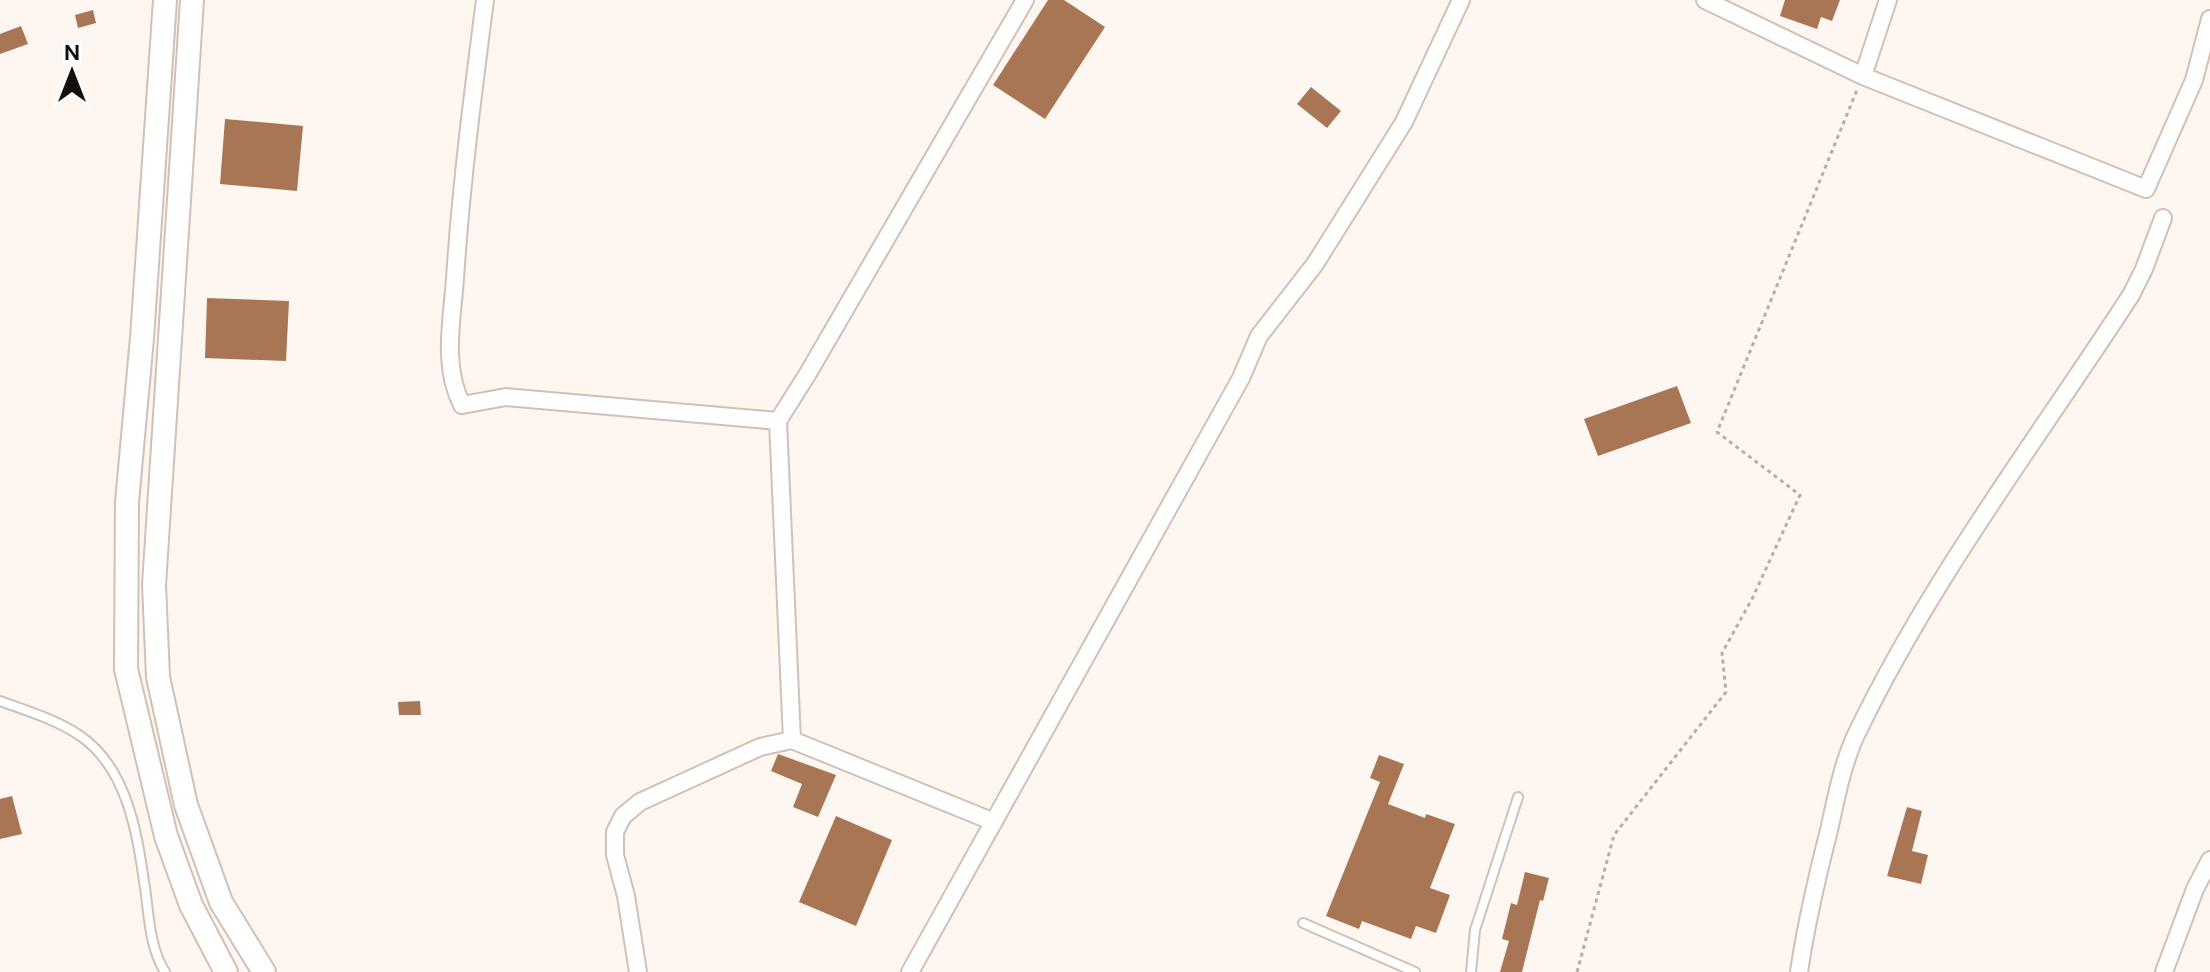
<svg xmlns="http://www.w3.org/2000/svg" width="2210" height="972" viewBox="0 0 2210 972" font-family="'DM Sans',sans-serif">
<rect width="100%" height="100%" fill="#fef6f1"/>
<!-- building -->
<path fill="#a97655" d="M1048 0H1064L1105 27 1045 119 993 85Z
M1785 0H1840L1832 21 1821 17 1817 29 1780 16Z
M93 10 96 23 78 28 75 15Z
M21 26 28 44 0 54V34Z
M1311 87 1341 111 1327 128 1297 104Z
M225 119 303 126 297 191 220 184Z
M207 298 289 301 286 361 205 358Z
M1677 386 1691 423 1598 456 1584 419Z
M420 701 421 715H399L398 702Z
M778 754 836 775 818 817 793 807 802 784 771 771Z
M1379 755 1404 764 1388 804 1425 818 1426 814 1455 824 1430 888 1450 895 1436 933 1416 926 1411 939 1362 921 1359 929 1326 916 1380 782 1370 778Z
M12 796 22 834 0 839V799Z
M1907 807 1922 811 1912 851 1928 855 1921 884 1887 876Z
M836 816 892 840 856 926 799 902Z
M1525 872 1549 878 1543 901 1540 900 1522 972H1500L1509 941 1502 939 1511 903 1517 905Z"/>
<g fill="none" stroke-linecap="round" stroke-linejoin="round">
<defs>
<path id="lane" d="M0 701C27 711 55 719 79 735 130 769 138 840 146 895 149 920 151 950 165 972
M1303 923 1415 972
M1471 972 1475 930 1518 797"/>
<path id="street" d="M485 0C473 93 461 185 455 279 452 320 442 366 462 405L506 397 778 421
M1705 0 1863 76
M1888 0 1863 76 2146 189 2194 80 2210 19
M792 740 778 421 807 375 1025 0
M638 972 626 896 615 855V832L623 816 640 802 760 747 792 740 994 822
M910 972 1241 378 1259 336 1315 264 1404 122 1461 0
M1799 972C1806 924 1817 877 1829 830 1836 799 1842 766 1855 737 1930 580 2037 440 2131 295L2144 269 2163 218
M2164 972 2195 889 2210 860"/>
<path id="secondary" d="M165 0 142 338 127 502 126 669 166 836 191 905 226 972
M192 0 154 585 158 677 186 805 221 902 264 972"/>
</defs>
<!-- lane casing -->
<use href="#lane" stroke="#d2c0b5" stroke-width="12"/>
<!-- street casing -->
<use href="#street" stroke="#d2c0b5" stroke-width="20"/>
<!-- secondary casing -->
<use href="#secondary" stroke="#d2c0b5" stroke-width="26"/>
<!-- path -->
<path stroke="#b5aea9" stroke-width="3" stroke-dasharray="4 4" stroke-linecap="butt" d="M1577 972 1614 835 1726 692 1722 653 1752 599 1800 495 1717 432 1857 90"/>
<!-- lane -->
<use href="#lane" stroke="#fff" stroke-width="8"/>
<!-- street -->
<use href="#street" stroke="#fff" stroke-width="16"/>
<!-- secondary -->
<use href="#secondary" stroke="#fff" stroke-width="22"/>
</g>
<!-- north arrow -->
<g transform="translate(72 72)" stroke="#ffffff" stroke-width="6" paint-order="stroke">
<path d="M0-6L14 30L0 20L-14 30Z" fill="#150f0b"/>
<text y="-12" font-size="22" font-weight="bold" text-anchor="middle" fill="#150f0b">N</text>
</g>
</svg>
